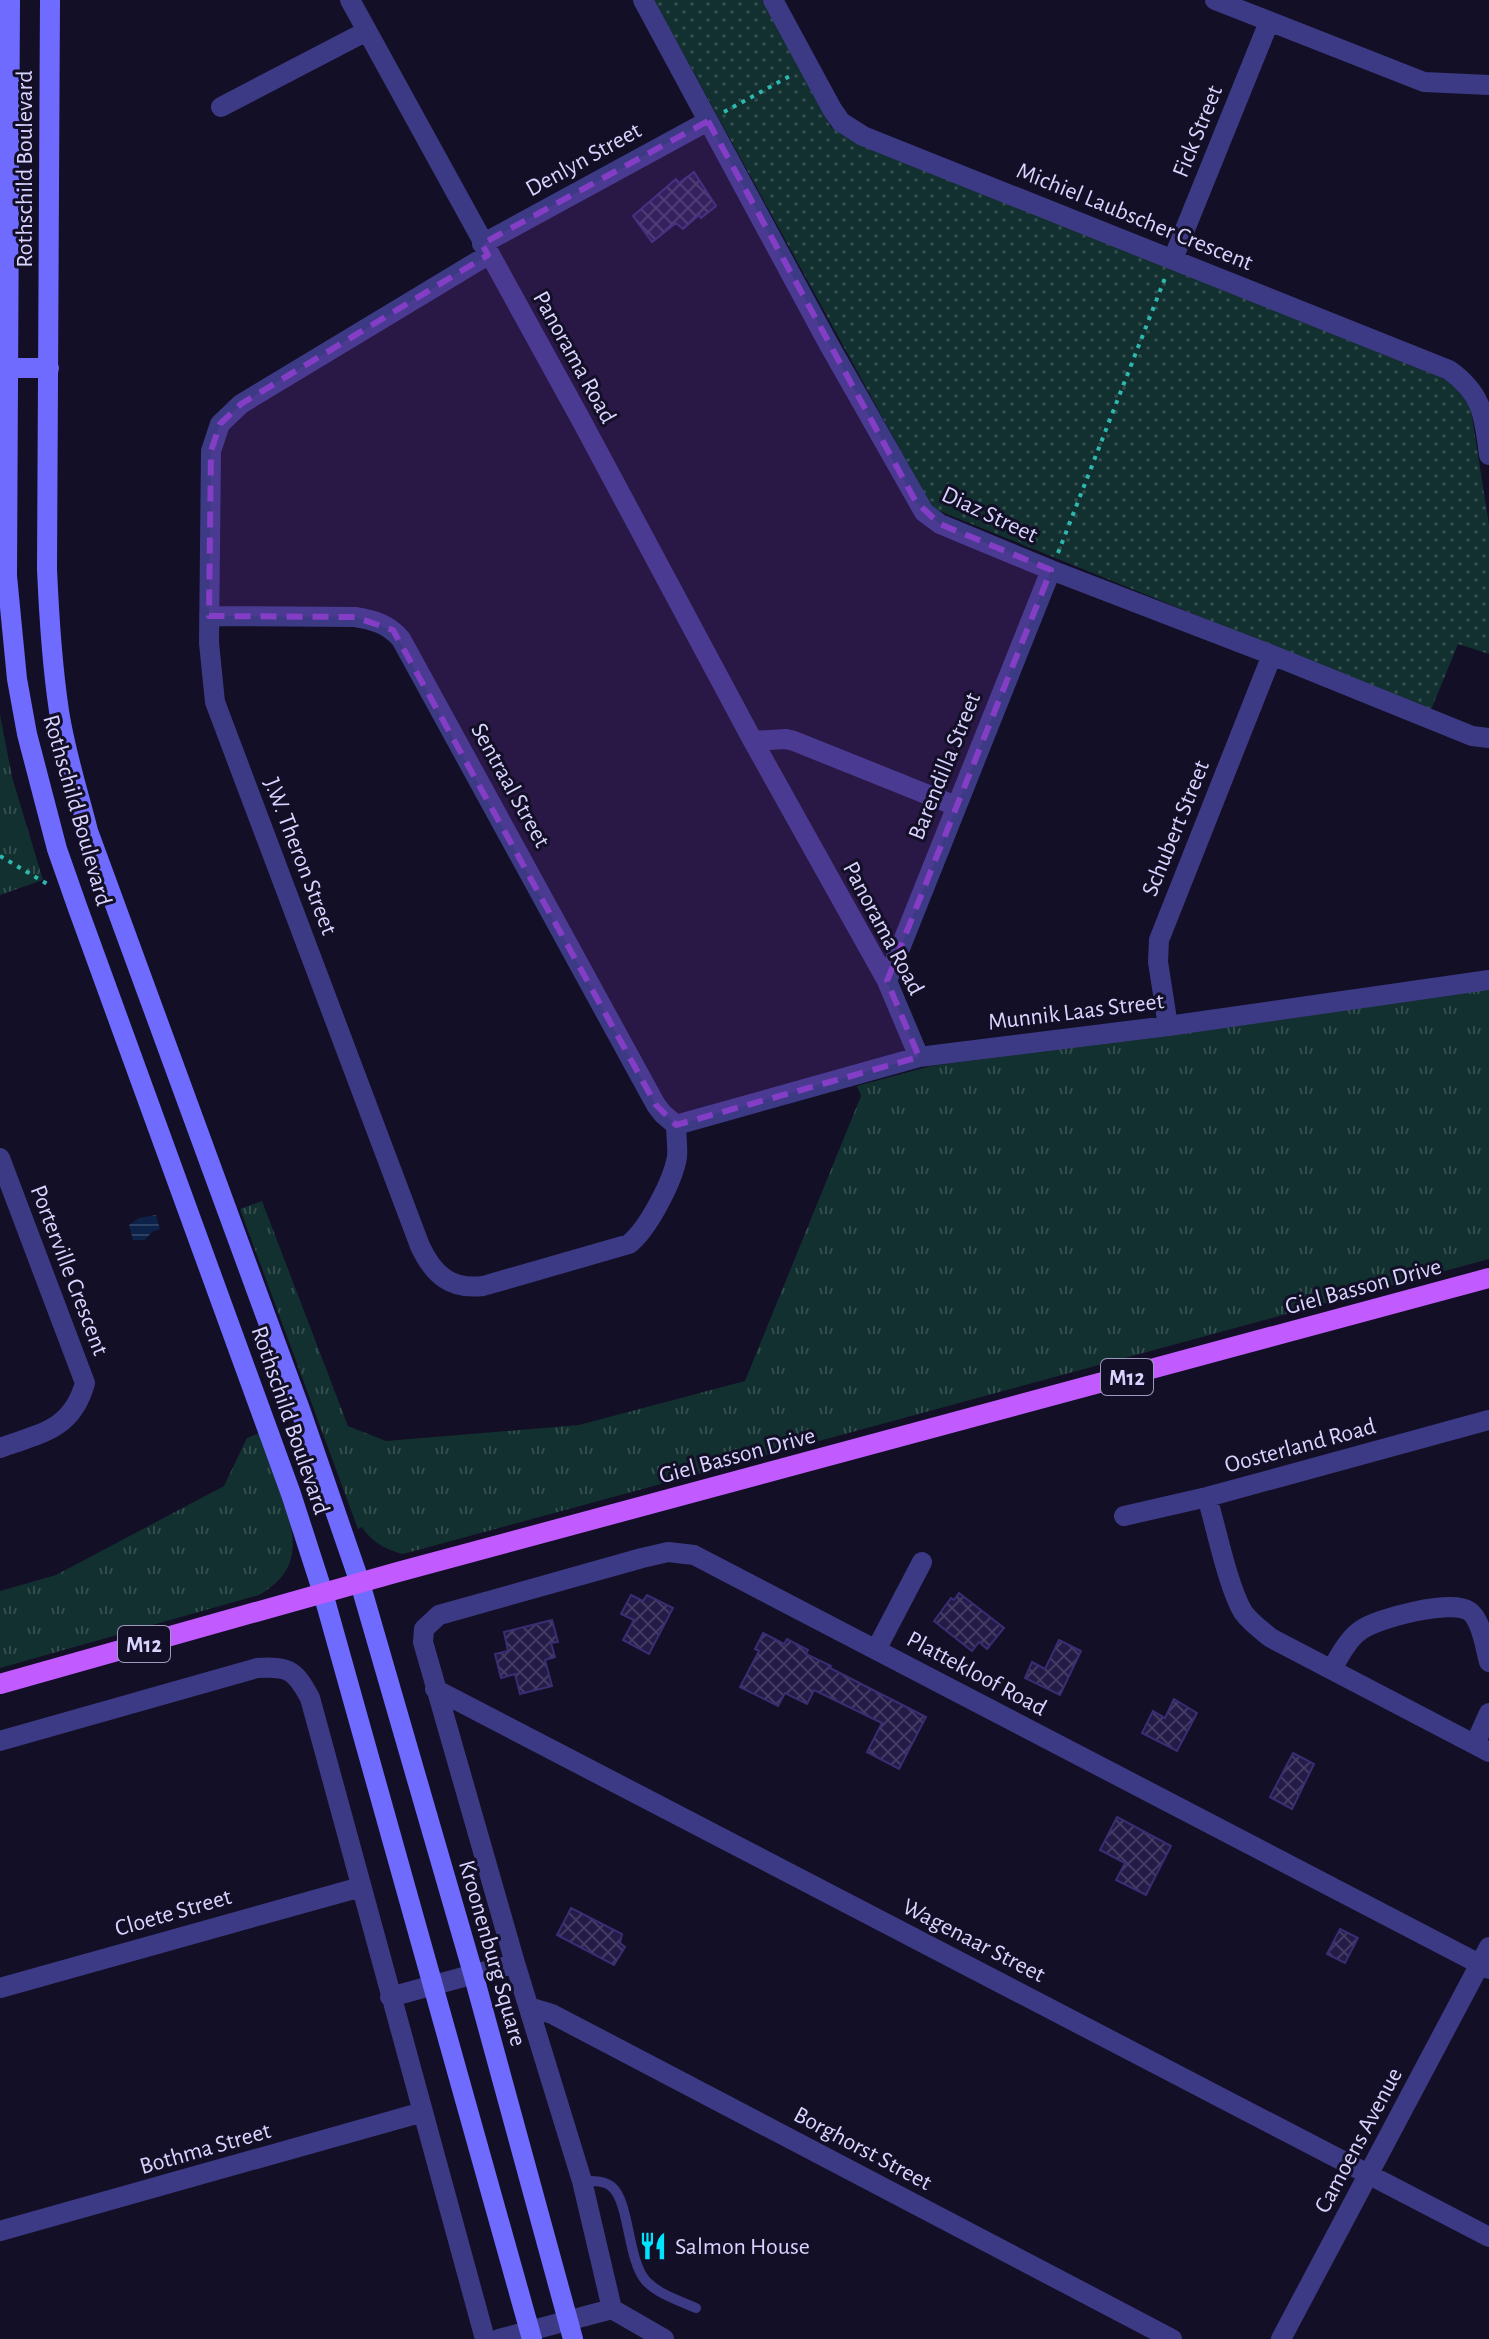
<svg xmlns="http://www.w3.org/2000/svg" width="1489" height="2339" viewBox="0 0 1489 2339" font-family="'Alegreya Sans',sans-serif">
<defs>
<pattern id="grass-tufts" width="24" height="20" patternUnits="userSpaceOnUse" patternTransform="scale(2)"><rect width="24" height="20" fill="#12302f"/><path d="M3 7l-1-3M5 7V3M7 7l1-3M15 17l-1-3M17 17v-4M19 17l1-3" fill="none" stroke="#344d4e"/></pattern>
<pattern id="park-dots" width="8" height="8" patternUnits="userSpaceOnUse" patternTransform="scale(2)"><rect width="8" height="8" fill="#12302f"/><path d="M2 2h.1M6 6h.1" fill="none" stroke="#344d4e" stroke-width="1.8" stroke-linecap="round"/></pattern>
<pattern id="water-rules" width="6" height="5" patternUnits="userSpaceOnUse" patternTransform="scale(2)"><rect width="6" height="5" fill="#0c2248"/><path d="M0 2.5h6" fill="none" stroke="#2f4163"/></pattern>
<pattern id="building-cross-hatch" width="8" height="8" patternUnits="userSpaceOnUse" patternTransform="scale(2)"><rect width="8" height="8" fill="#241b47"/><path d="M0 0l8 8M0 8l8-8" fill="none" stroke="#433b63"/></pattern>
</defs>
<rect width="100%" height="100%" fill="#130f26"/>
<!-- grass -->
<path fill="url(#grass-tufts)" d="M0 715 12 777 43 880 0 895Z
M1489 989V1259L403 1554C388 1550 373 1544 362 1527L358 1529 240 1209 262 1201 348 1426 386 1441 579 1425 745 1381 861 1096 857 1086 931 1066Z
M260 1433C267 1452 274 1472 281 1492 295 1534 305 1569 259 1595L0 1668V1591L56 1575 224 1486 247 1438Z"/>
<!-- park -->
<path fill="url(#park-dots)" d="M654 0H762L831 127 849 139 1440 377C1455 385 1463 395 1471 410L1489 525V654L1458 644 1431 710 932 508Z"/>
<!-- water -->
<path fill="url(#water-rules)" d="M156 1215 160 1229 152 1232 145 1240H133L129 1225 139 1218Z"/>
<!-- building -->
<path fill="url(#building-cross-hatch)" stroke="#3b2d73" stroke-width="2" d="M694 172 716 206 701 218 699 215 683 229 676 223 652 242 633 216 676 179 679 183Z
M959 1593 1004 1628 987 1649 979 1642 972 1651 934 1621 951 1598 954 1600Z
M631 1595 643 1601 647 1595 673 1608 649 1654 623 1640 634 1620 621 1614Z
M552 1620 558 1642 551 1643 555 1657 545 1660 552 1686 520 1694 515 1674 501 1678 495 1654 508 1651 504 1632Z
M763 1633 784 1644 787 1639 808 1650 806 1654 831 1666 830 1668 926 1717 899 1769 867 1752 882 1723 814 1690 807 1704 785 1693 778 1706 740 1687 759 1651 755 1649Z
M1059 1640 1081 1651 1060 1695 1025 1678 1032 1662 1045 1669Z
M1174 1699 1197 1713 1177 1751 1142 1733 1153 1711 1165 1718Z
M1293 1753 1314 1764 1292 1809 1270 1797Z
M1117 1817 1171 1846 1146 1895 1116 1880 1125 1863 1100 1850Z
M571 1908 622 1934 620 1943 625 1947 614 1965 557 1935Z
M1340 1929 1358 1938 1345 1963 1327 1954Z"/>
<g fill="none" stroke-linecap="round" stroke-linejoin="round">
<!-- path -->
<path stroke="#2fb8b0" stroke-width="4" stroke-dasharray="4 6" stroke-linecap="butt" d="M724 112 790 76
M1058 553 1165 278
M0 856 49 885"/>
<!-- lane -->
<path stroke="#3d3a85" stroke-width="10" d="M582 2181C592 2181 604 2180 612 2187 630 2203 627 2259 646 2281 658 2294 680 2301 696 2308"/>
<!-- street -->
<path stroke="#3d3a85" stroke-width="20" d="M350 0 580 418 753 741 887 981 919 1057
M643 0 828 343 924 512 940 524 1051 570 1272 655 1472 736 1489 738
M773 0 832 109 841 122 863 136 1449 370C1483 394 1484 416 1489 455
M1215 0 1424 82 1489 85
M221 107 367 31
M482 244 708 121
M488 255 241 404 220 424 211 451 209 643 215 702 420 1246C433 1274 450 1290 483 1286L629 1244C648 1229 673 1181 677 1157 678 1147 676 1136 676 1125
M1173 259 1269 22
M209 616 355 617C374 620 388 624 401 639L656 1105 663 1114 676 1125
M753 741 786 739 794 741 956 806
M887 981 1051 570
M1168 1026 1158 962 1159 940 1272 655
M676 1125 919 1057 1168 1026 1489 980
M0 1158 85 1383C72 1430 41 1433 0 1448
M1207 1497C1216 1527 1228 1587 1243 1612 1250 1622 1261 1630 1271 1638L1489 1752
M1124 1516 1207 1497 1489 1420
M876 1650 922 1562
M1332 1669C1340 1655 1348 1639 1361 1630 1378 1618 1451 1599 1469 1611 1482 1620 1485 1648 1489 1662
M435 1689 1489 2237
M0 1741 257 1668C289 1666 295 1670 310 1698L485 2339
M1475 1744 1489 1713
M0 1988 361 1887
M390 1997 515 1963
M529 2007 552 2014 1172 2339
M0 2231 423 2112
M612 2309 582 2181 515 1963 423 1642 424 1629 439 1615 642 1558 668 1552 694 1555 1489 1969
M499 2339 612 2309 664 2339
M1281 2339 1489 1947"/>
<!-- secondary -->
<path stroke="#6f6bff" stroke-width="20" d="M10 0 7 576 17 679 27 734 57 849 77 906 291 1494 323 1593 532 2339
M50 0 47 569C49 616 52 664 59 711 65 751 78 791 88 831L301 1412 360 1583 473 1973 573 2339
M0 368H49"/>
<!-- primary -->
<path stroke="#c25bff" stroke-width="20" d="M0 1684 398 1572 1489 1278"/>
</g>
<!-- marked area -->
<path fill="#843dc5" fill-opacity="0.2" stroke="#843dc5" stroke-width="6" stroke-dasharray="16 10" stroke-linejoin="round" d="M708 121 916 502 940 524 1051 570 887 981 919 1057 676 1125 656 1105 393 630 355 617 209 616 211 451 220 424 241 404 488 255 482 244Z"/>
<!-- icons -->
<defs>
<symbol id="restaurant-bare" viewBox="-9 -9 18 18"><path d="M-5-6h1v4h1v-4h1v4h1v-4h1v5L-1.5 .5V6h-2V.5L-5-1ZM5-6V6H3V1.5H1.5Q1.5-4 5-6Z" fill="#00e5ff" stroke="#130f26" stroke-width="2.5" paint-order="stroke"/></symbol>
</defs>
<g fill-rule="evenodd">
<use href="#restaurant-bare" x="633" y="2226" width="40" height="40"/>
</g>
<g text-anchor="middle" stroke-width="6" stroke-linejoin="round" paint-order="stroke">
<!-- shield labels -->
<g fill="#130f26" stroke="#9e99be" stroke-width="2">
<rect x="1101" y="1359" width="52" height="36" rx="6"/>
<rect x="118" y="1626" width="52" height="36" rx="6"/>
</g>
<g font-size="22" font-weight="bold" fill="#d9d4ff">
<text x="1127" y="1385">M12</text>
<text x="144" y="1652">M12</text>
</g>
<!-- street labels -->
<g font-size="24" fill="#d9d4ff" stroke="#130f26">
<text transform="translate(1197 131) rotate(-68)" y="8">Fick Street</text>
<text transform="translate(583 159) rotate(-29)" y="8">Denlyn Street</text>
<text transform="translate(24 169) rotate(-90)" y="8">Rothschild Boulevard</text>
<text transform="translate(1135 216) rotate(22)" y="8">Michiel Laubscher Crescent</text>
<text transform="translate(575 357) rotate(61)" y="8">Panorama Road</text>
<text transform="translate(990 514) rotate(25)" y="8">Diaz Street</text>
<text transform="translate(944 766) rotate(-68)" y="8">Barendilla Street</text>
<text transform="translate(511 785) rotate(61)" y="8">Sentraal Street</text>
<text transform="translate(78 810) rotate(74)" y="8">Rothschild Boulevard</text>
<text transform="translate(1175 828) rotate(-68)" y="8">Schubert Street</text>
<text transform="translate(301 856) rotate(69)" y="8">J.W. Theron Street</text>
<text transform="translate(884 928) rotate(62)" y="8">Panorama Road</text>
<text transform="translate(1076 1011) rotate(-7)" y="8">Munnik Laas Street</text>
<text transform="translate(70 1270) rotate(69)" y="8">Porterville Crescent</text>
<text transform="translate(1363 1286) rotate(-15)" y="8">Giel Basson Drive</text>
<text transform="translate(291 1420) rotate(71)" y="8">Rothschild Boulevard</text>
<text transform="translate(1300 1445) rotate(-15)" y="8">Oosterland Road</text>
<text transform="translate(737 1455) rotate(-15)" y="8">Giel Basson Drive</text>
<text transform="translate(977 1673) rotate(28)" y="8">Plattekloof Road</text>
<text transform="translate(173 1912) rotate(-16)" y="8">Cloete Street</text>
<text transform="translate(974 1940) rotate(27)" y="8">Wagenaar Street</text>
<text transform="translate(493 1953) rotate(74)" y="8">Kroonenburg Square</text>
<text transform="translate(1358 2140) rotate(-62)" y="8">Camoens Avenue</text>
<text transform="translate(205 2148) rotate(-16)" y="8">Bothma Street</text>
<text transform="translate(863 2148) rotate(28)" y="8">Borghorst Street</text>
</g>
<!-- poi labels -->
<g font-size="24" fill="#d9d4ff" stroke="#130f26" text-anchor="start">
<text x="675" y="2254">Salmon House</text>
</g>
</g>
</svg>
